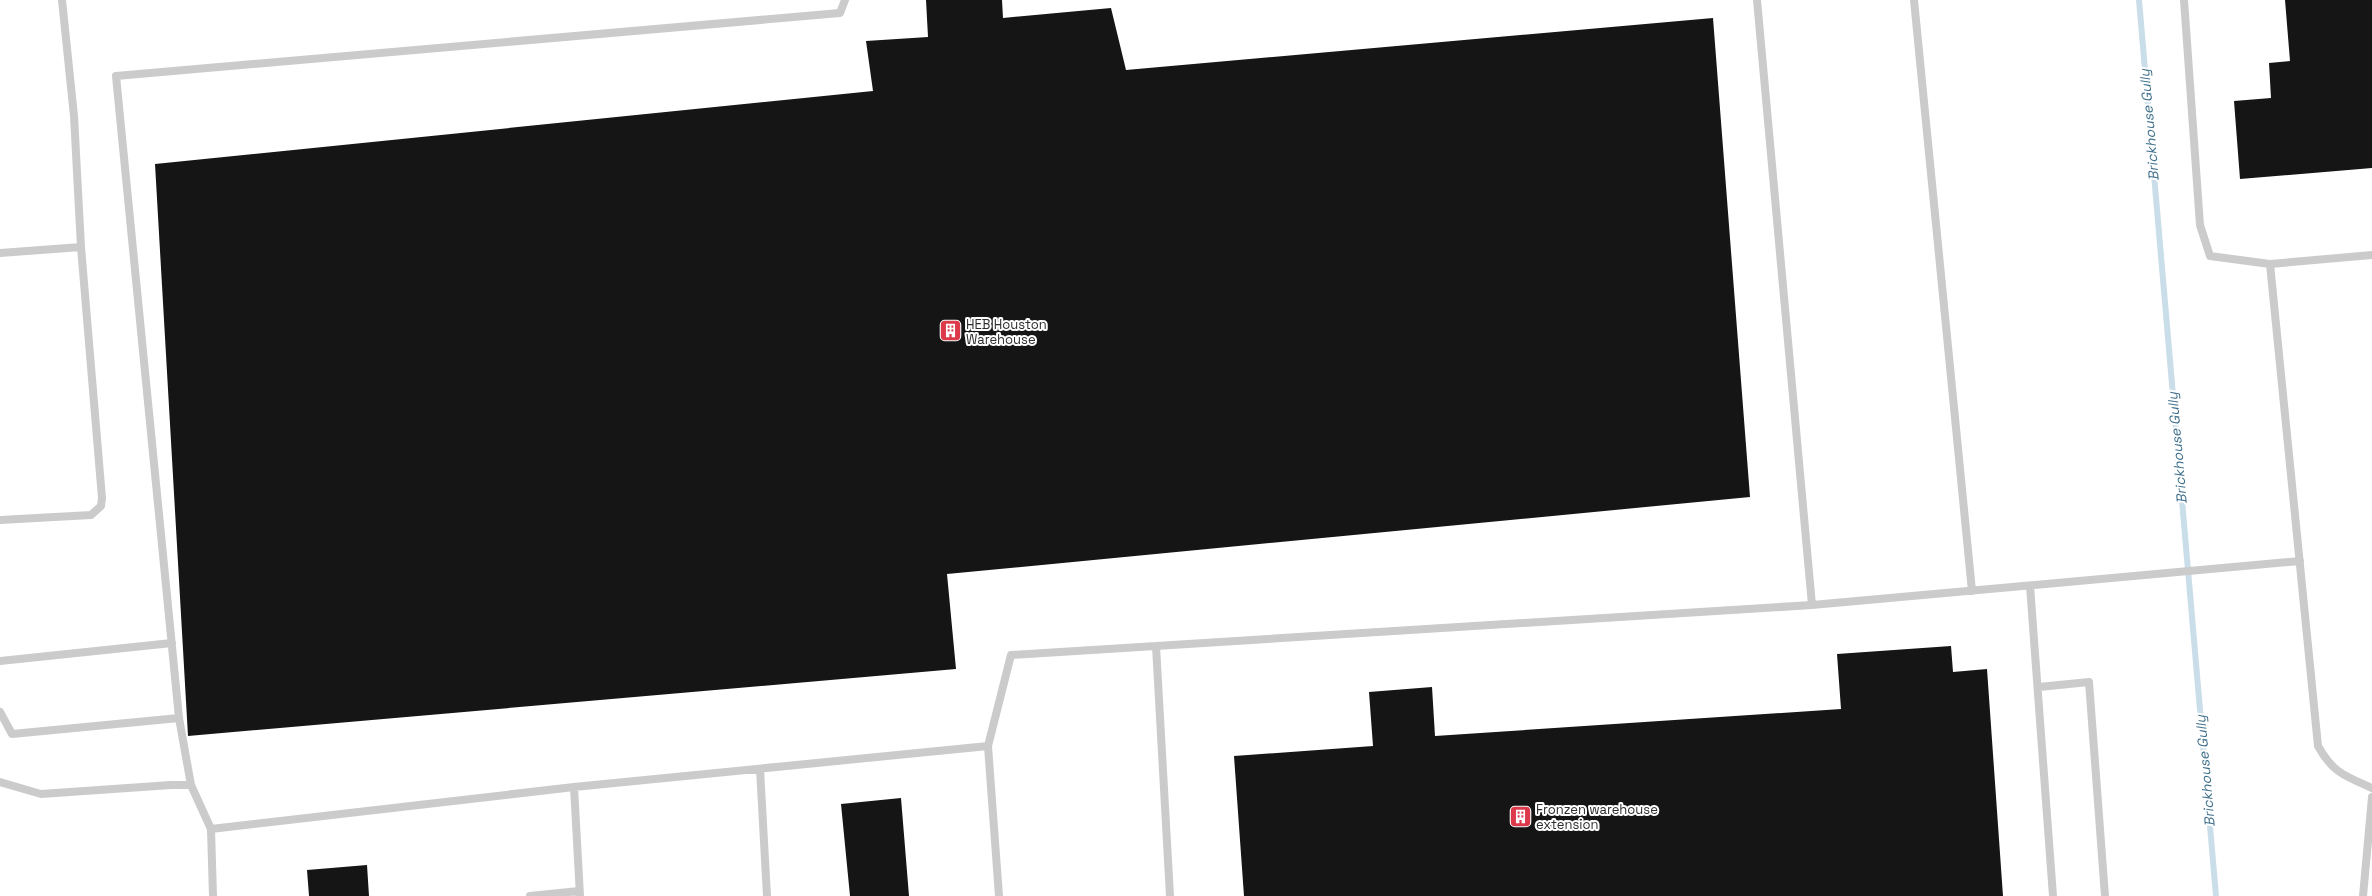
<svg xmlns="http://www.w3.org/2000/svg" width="2372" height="896" viewBox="0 0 2372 896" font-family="'Space Grotesk',sans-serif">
<rect width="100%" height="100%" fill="#fff"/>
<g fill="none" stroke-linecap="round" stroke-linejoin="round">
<!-- stream -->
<path stroke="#cadeea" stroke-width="6" d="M2139 0 2216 896"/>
</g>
<!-- building -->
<path fill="#151515" d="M926 0H1002L1003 18 1111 8 1126 70 1713 18 1750 497 947 574 956 669 188 736 155 164 873 91 866 41 928 37Z
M2285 0H2372V168L2240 179 2234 101 2271 98 2269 63 2290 61Z
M1951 646 1953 672 1987 669 2003 896H1244L1234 756 1373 746 1369 692 1432 687 1435 736 1841 709 1837 654Z
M901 798 909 896H850L841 804Z
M367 865 369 896H309L307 870Z"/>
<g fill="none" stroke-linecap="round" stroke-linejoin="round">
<!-- lane -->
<path stroke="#cbcbcb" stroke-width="8" d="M62 0 74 116 81 247
M1757 0 1812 605
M1914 0 1972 591
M2184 0 2200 225 2210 256 2270 264 2318 746C2333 773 2345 776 2372 788
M0 253 81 247 102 498 101 506 91 515 0 520
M2270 264 2372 255
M2030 586 2053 896
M1156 646 1170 896
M0 661 172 643
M2039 687 2089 682 2105 896
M0 712 12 734 179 718
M988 746 1011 655 1812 605 2300 561
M760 769 767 896
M0 782 41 794 171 785H191
M574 787 580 896
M211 829 574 787 988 746 999 896
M213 896 211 829 191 785 179 718 116 76 840 13 845 0
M530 896 579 891
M2363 896 2372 797"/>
</g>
<!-- icons -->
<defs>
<symbol id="building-square" viewBox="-11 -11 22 22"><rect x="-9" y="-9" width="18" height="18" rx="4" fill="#dc394b" stroke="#fff"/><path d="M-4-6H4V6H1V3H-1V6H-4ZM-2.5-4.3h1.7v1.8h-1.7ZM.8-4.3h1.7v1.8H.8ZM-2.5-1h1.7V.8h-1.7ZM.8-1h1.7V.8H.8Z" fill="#fff"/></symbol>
</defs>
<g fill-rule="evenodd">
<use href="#building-square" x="938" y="318" width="25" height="25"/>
<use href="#building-square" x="1508" y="804" width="25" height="25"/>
</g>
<g text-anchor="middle" stroke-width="4" stroke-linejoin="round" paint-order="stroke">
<!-- poi labels -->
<g font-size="13" fill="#2e2e2e" stroke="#fff" text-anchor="start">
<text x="966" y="329">HEB Houston<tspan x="966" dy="15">Warehouse</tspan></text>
<text x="1536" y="814">Fronzen warehouse<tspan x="1536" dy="15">extension</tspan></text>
</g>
<!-- water labels -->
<g font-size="14" font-style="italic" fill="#40718c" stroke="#fff">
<text transform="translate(2149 125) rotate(-95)" y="5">Brickhouse Gully</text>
<text transform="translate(2177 448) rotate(-95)" y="5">Brickhouse Gully</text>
<text transform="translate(2205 771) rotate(-95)" y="5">Brickhouse Gully</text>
</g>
</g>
</svg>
